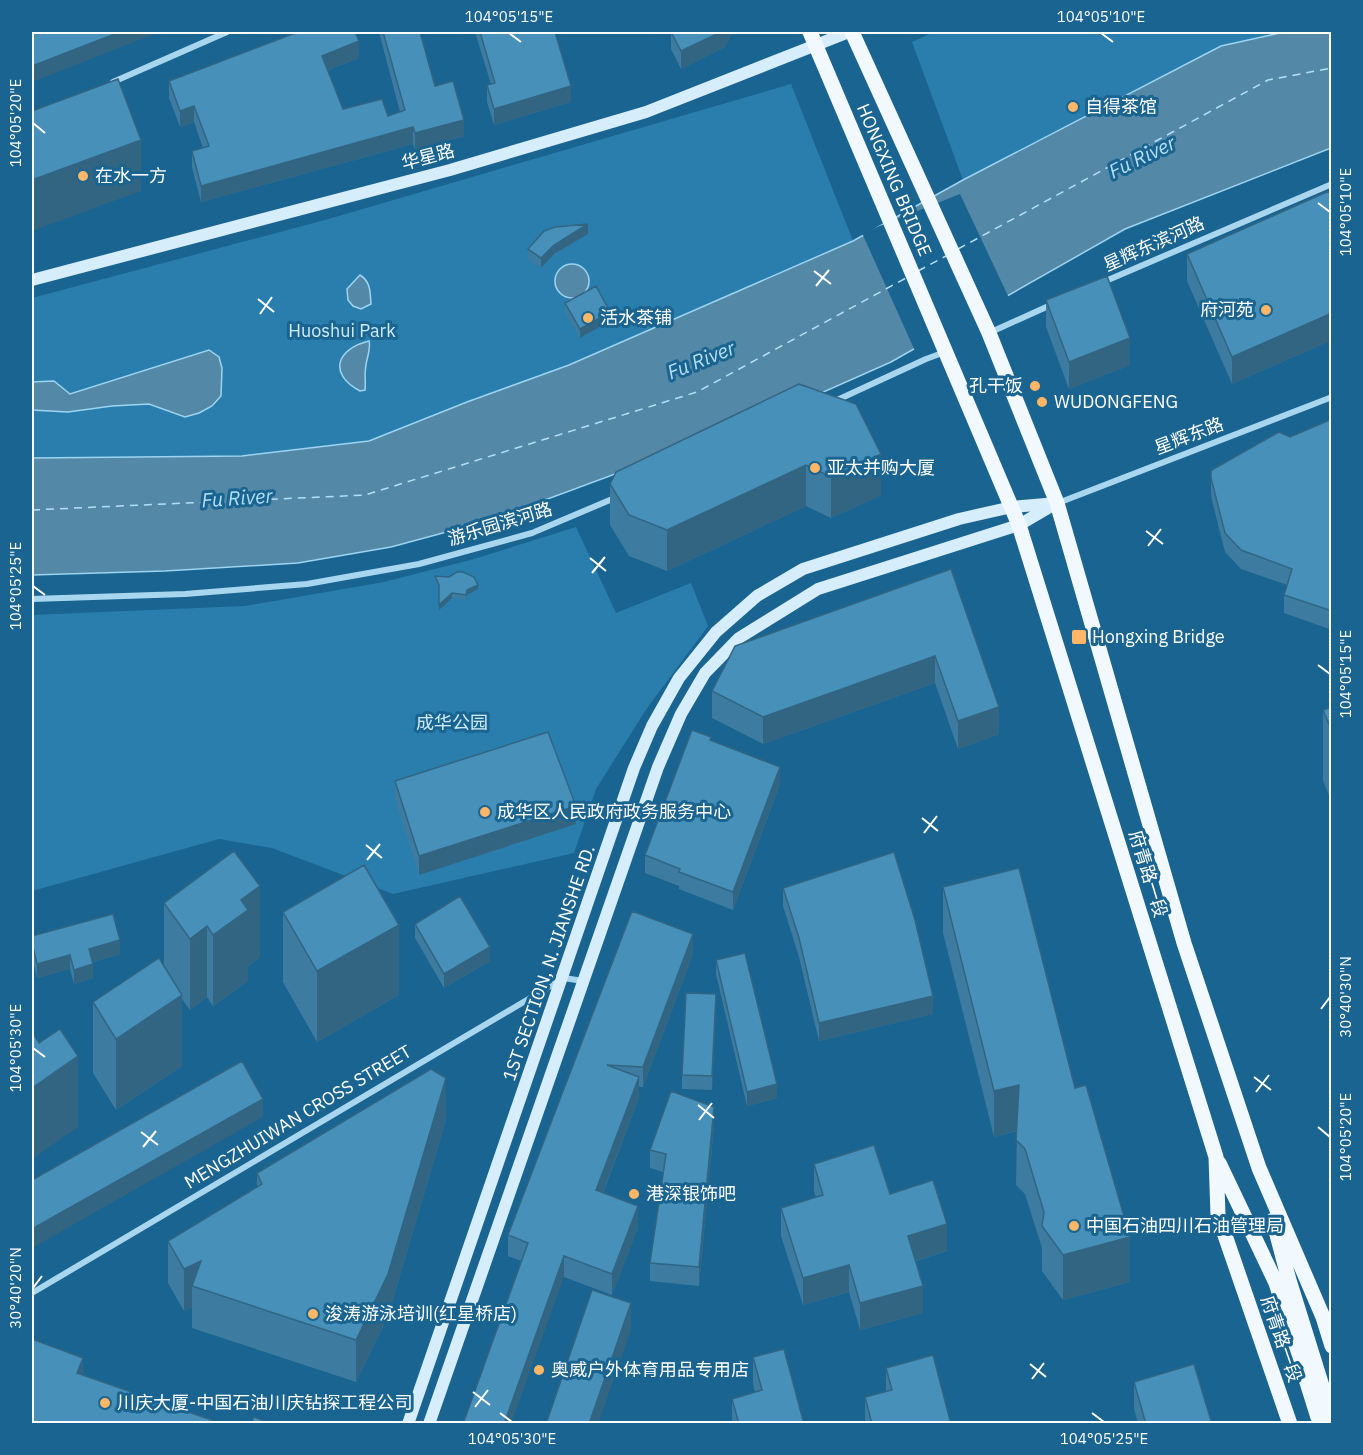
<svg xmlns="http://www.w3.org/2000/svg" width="1363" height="1455" viewBox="0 0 1363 1455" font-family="'IBM Plex Sans','Noto Sans SC',sans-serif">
<rect width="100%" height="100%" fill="#1a6491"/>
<!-- green -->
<path fill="#2a7ead" d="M934 32H1284L1221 46 963 180 912 42Z
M791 84 853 241 569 365 467 402 369 441 242 456 32 458V298L325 220Z
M576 527 616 613 691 583 708 626 645 711 596 789 574 853 393 894 272 848 219 839 32 891V615L245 606 384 582 474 559Z"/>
<!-- water -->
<path fill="#5488a7" stroke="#9cd4f1" stroke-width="1.5" d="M1284 32H1331V148L1125 229 891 362 758 421 491 520 391 547 298 563 165 571 32 575V458L242 456 369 441 467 402 569 365 853 241 963 180 1221 46Z
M555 281a17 17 0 1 1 34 0a17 17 0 1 1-34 0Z
M360 275C371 282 370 292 371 304L361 309 353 306 348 300 347 289Z
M369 341C371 349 367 357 366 365 364 374 366 382 365 390L360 391C328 374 336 349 369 341Z
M209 350 219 357 222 368 221 396 212 406 199 413 185 417 149 404 112 406 68 412 32 410V382L54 381 70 394Z"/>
<!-- pier -->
<path fill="#1a6491" d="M960 194 1009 298 915 351 862 233Z"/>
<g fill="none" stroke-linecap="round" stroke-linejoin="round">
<!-- ferry -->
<path stroke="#b5dff6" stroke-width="1.5" stroke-dasharray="8 6" stroke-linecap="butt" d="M958 249 1268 80 1332 68
M918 271 946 256
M32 510 365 495 697 392 906 278"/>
<!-- street -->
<path stroke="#a9d6ef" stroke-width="6" d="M113 82 227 32
M1101 283 1332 184
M991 332 1053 304
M835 401 926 359 945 352
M1058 503 1332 397
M32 599 185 594 307 584 419 564 532 533 617 497
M32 1293 564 978 583 981"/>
<!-- secondary -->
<path stroke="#d6edfb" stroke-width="12" d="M32 280 450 170 646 112 849 32
M408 1424 634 768 652 726 679 678 716 632 757 596 803 569 959 519 1012 507 1057 503
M429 1424 658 767 681 714 705 673 739 638 818 589 1019 525 1053 505"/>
<!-- primary -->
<path stroke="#f1f9ff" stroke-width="15" d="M810 32 1019 525 1216 1157 1218 1215 1290 1424
M852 32 989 333 1057 503 1184 943 1259 1168 1323 1317 1332 1346
M1219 1163 1276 1283 1320 1424
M1273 1220 1289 1280 1332 1418"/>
</g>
<!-- wall -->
<path fill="#3d7ca0" d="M379 32H420L435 86 464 136 415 150 413 144 201 202 192 167V151L203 148 194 122 180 127 169 98V81L359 58 328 70 343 109 388 116 400 112Z
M475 32H555L571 102 494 125 487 102V85L491 84Z
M671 32H732L725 47 681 69 671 49Z
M1332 196V340L1232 384 1187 281V254Z
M588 234 554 254 541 268 528 259V249Z
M1046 300 1130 365 1069 389 1046 327Z
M565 303 610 321 580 338 565 313Z
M799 384 881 495 831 518 806 506 667 571 629 556 610 525V484Z
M1332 419V630L1284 613V595L1287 585 1241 569 1225 552 1211 496V471Z
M951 569 999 734 958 749 935 683 763 744 712 718V691Z
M435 576 449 577 478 589 467 595 466 600 452 598 439 610V590L435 580Z
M1332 707V802L1323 781V710Z
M711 741 780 784 733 910 679 889V886L645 873V855Z
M395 781 576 824 419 875 395 799Z
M943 887 1075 1088 1130 1282 1063 1300 1042 1271V1248L1025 1194 1016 1185 1017 1131 994 1137 943 933Z
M783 888 933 1014 819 1041 799 957 783 906Z
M164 903 260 957 248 966V981L213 1006 207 997 190 1010 182 999V1066L116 1110 93 1073V1002L164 967Z
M632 911 693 954 643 1087H639V1098L603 1193 638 1227 612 1295 508 1256V1235Z
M283 912 399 995 317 1042 283 982Z
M415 924 490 961 444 988 415 938Z
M32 936 120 954 93 962V978L74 984 70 969 37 978 32 957Z
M716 960 777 1098 747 1106 716 974Z
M716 1008 712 1090 682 1089V1075Z
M446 1120 388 1316 356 1382 192 1328V1307L184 1311 168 1283V1241L257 1188V1173Z
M714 1125 699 1286 650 1281V1263L663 1172 650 1168V1150Z
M814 1164 890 1194 947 1251 916 1261 923 1313 860 1330 849 1292 803 1305 781 1236V1208L816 1198 814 1191Z
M753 1357 804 1424H732V1399L755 1392 753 1384Z
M886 1368 951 1424H865V1397L886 1391Z
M1134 1382 1212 1424H1138L1134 1409Z"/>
<!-- shaded-wall -->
<path fill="#326582" d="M120 32H159L81 63 32 82V66Z
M721 32H732L725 47 681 69V51Z
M359 41V58L322 72V56Z
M571 86V102L494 125V109Z
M194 106V122L180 127V111Z
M464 120V136L415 150V133Z
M413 127V144L201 202V186Z
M141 140V191L32 231V180Z
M588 224V234L554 254 541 268V258L554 245Z
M610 312V321L580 338V329Z
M1332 313V340L1232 384V357Z
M1130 338V365L1069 389V362Z
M881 454V495L831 518V477Z
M806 465V506L667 571V530Z
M478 585V589L467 595 466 600 467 590Z
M452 593V598L439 610V605Z
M935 656V683L763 744V717Z
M999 707V734L958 749V721Z
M780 767V784L733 910V892Z
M576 806V824L419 875V856Z
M260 886V957L248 966V981L213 1006V935L241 900Z
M399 925V995L317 1042V971Z
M207 926V997L190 1010V939Z
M693 934V954L643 1087V1067Z
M120 940V954L89 963V949Z
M490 947V961L444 988V974Z
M70 955V969L37 978V964Z
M93 964V978L74 984V970Z
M716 994V1008L712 1090V1076Z
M182 995V1066L116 1110V1039Z
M933 996V1014L819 1041V1023Z
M78 1056V1127L32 1159V1088Z
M639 1077V1098L596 1210V1190Z
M446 1078V1120L388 1316 356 1382V1340Z
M777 1084V1098L747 1106V1092Z
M1019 1085V1130L994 1137V1091Z
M263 1099V1117L32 1248V1229Z
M714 1107V1125L699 1286V1267Z
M638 1206V1227L612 1295V1274Z
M947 1224V1251L908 1263V1236Z
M1130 1237V1282L1063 1300V1255Z
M564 1256V1277L511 1424H504Z
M201 1261 192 1286V1307L184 1311V1269Z
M849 1265V1292L803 1305V1278Z
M923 1286V1313L860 1330V1303Z
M631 1303V1330L598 1424H589Z
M83 1358V1374L77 1389V1373Z"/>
<!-- building -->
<path fill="#4790ba" stroke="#326582" stroke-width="1.5" d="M39 32H120L32 66V34Z
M298 32H355L359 41 322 56 343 109 382 99 388 116 405 110 383 32H420L435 86 453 81 464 120 415 133 413 127 201 186 192 151 209 146 194 106 180 111 169 81Z
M480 32H555L571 86 494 109 487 85 495 83Z
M671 32H721L681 51Z
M118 79 141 140 32 180V111Z
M1329 191 1332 196V313L1232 357 1187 254Z
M588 224 554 245 541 258 528 249 544 231 555 227Z
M1107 276 1130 338 1069 362 1046 300Z
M596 286 610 312 580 329 565 303Z
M799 384 856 404 881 454 831 477 806 465 667 530 629 515 610 484 616 472Z
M1332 419V611L1284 595 1292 569 1241 550 1225 533 1211 478V471L1217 467 1279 432 1290 437Z
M951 569 999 707 958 721 935 656 763 717 712 691 735 646Z
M457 572H463L474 577 478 585 467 590 466 595 452 593 439 605V585L435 576 449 577Z
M1332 707V731L1323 710Z
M692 730 711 737 710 740 780 767 733 892 679 872 680 869 645 855Z
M548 732 576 806 419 856 395 781Z
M234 851 260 886 241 900 248 910 213 935 207 926 190 939 164 903Z
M894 852 915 920 933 996 819 1023 799 938 783 888Z
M364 865 399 925 317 971 283 912Z
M1019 868 1075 1088 1086 1085 1130 1237 1063 1255 1042 1226 1044 1212 1025 1149 1016 1140 1019 1085 994 1091 943 887Z
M460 896 490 947 444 974 415 924Z
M632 911 693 934 643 1067 607 1065 639 1077 596 1190 638 1206 612 1274 564 1256 504 1424H463L528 1243 508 1235Z
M113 914 120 940 89 949 93 964 74 970 70 955 37 964 32 943V936Z
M745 953 777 1084 747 1092 716 960Z
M159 958 182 995 116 1039 93 1002Z
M686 993 716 994 712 1076 682 1075Z
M60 1029 78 1056 32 1088V1032L39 1043Z
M242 1061 263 1099 32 1229V1180Z
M431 1069 446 1078 388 1274 356 1340 192 1286 201 1261 184 1269 168 1241 262 1184 257 1173Z
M671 1091 714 1107 699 1267 650 1263 666 1154 650 1150Z
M874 1145 890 1194 933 1180 947 1224 908 1236 923 1286 860 1303 849 1265 803 1278 781 1208 823 1195 814 1164Z
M592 1290 631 1303 589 1424H546Z
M32 1339 83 1358 77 1373 223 1424H32Z
M784 1349 804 1424H739L732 1399 762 1390 753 1357Z
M933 1355 951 1424H872L865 1397 892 1390 886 1368Z
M1194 1364 1212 1424H1146L1134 1382Z
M254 1417 271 1424H251Z"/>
<!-- ticks -->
<path fill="none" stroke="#fff" stroke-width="2" d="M509 33 521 42M1101 33 1113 42M33 123 45 133M1318 203 1330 212M814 271 831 284M816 286 829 270M258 299 274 312M260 314 272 297M1146 531 1163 544M1148 546 1161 529M590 558 606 571M592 573 605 557M33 586 45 595M1318 665 1330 674M922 818 938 831M924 833 937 816M366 845 382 858M367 860 380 844M1321 1009 1330 997M33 1048 45 1057M1254 1077 1271 1090M1256 1092 1269 1075M698 1105 714 1118M699 1120 712 1103M1318 1127 1330 1137M141 1132 158 1145M143 1147 156 1131M33 1288 42 1276M1030 1364 1046 1377M1032 1379 1044 1363M473 1392 490 1405M475 1407 488 1390M500 1413 512 1422M1092 1413 1104 1422"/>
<!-- markers -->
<g fill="#ffb667" stroke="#1a6491" stroke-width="2">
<circle cx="1073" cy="107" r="6"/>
<circle cx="83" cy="176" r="6"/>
<circle cx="1266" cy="310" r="6"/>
<circle cx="588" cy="318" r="6"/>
<circle cx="1035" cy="386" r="6"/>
<circle cx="1042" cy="402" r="6"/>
<circle cx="815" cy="468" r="6"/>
<rect x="1071" y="629" width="16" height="16" rx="3"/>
<circle cx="485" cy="812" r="6"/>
<circle cx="634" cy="1194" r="6"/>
<circle cx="1074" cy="1226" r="6"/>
<circle cx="313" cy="1314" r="6"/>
<circle cx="539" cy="1370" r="6"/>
<circle cx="105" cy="1403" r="6"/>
</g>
<g text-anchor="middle" stroke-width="6" stroke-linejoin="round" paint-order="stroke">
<!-- poi labels -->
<g font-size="18" fill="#fff" stroke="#1a6491" text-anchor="start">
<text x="1085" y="113">自得茶馆</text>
<text x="95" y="182">在水一方</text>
<text x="1254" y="316" text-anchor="end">府河苑</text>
<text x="600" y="324">活水茶铺</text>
<text x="1023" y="392" text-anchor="end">孔干饭</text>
<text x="1054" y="408">WUDONGFENG</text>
<text x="827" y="474">亚太并购大厦</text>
<text x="1092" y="643">Hongxing Bridge</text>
<text x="497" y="818">成华区人民政府政务服务中心</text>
<text x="646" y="1200">港深银饰吧</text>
<text x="1086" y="1232">中国石油四川石油管理局</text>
<text x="325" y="1320">浚涛游泳培训(红星桥店)</text>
<text x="551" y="1376">奥威户外体育用品专用店</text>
<text x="117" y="1409">川庆大厦-中国石油川庆钻探工程公司</text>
</g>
<!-- street labels -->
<g font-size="18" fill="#fff" stroke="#1a6491">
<text transform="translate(428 157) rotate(-15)" y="6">华星路</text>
<text transform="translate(894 180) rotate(67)" y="6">HONGXING BRIDGE</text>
<text transform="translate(1154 244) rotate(-24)" y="6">星辉东滨河路</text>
<text transform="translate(1189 436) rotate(-21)" y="6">星辉东路</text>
<text transform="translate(500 524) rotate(-17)" y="6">游乐园滨河路</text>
<text transform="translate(1148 874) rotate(73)" y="6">府青路一段</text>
<text transform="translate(549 963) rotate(-71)" y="6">1ST SECTION, N. JIANSHE RD.</text>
<text transform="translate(298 1117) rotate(-31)" y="6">MENGZHUIWAN CROSS STREET</text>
<text transform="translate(1281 1339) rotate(71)" y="6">府青路一段</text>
</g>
<!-- park labels -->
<g font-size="18" fill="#cfebfb" stroke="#1a6491">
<text x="342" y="337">Huoshui Park</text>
<text x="452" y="729">成华公园</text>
</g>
<!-- water labels -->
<g font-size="20" font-style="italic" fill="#b5dff6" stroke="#1a6491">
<text transform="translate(1142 157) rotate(-26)" y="7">Fu River</text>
<text transform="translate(701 360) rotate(-22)" y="7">Fu River</text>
<text transform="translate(237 498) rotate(-4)" y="7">Fu River</text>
</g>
</g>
<!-- border -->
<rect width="1363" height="1455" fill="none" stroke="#1a6491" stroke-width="66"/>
<rect x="33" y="33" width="1297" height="1389" fill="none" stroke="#fff" stroke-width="2"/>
<g font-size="15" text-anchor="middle" fill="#fff">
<text x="509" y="22">104°05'15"E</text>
<text x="1101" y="22">104°05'10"E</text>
<text transform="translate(16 123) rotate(-90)" y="5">104°05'20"E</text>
<text transform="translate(1346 212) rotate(-90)" y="5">104°05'10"E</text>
<text transform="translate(16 586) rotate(-90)" y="5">104°05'25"E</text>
<text transform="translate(1346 674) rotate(-90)" y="5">104°05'15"E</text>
<text transform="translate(1346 997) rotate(-90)" y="5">30°40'30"N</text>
<text transform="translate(16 1048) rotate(-90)" y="5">104°05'30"E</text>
<text transform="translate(1346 1137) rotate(-90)" y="5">104°05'20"E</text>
<text transform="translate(16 1288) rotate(-90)" y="5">30°40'20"N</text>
<text x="512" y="1444">104°05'30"E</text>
<text x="1104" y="1444">104°05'25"E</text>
</g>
</svg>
